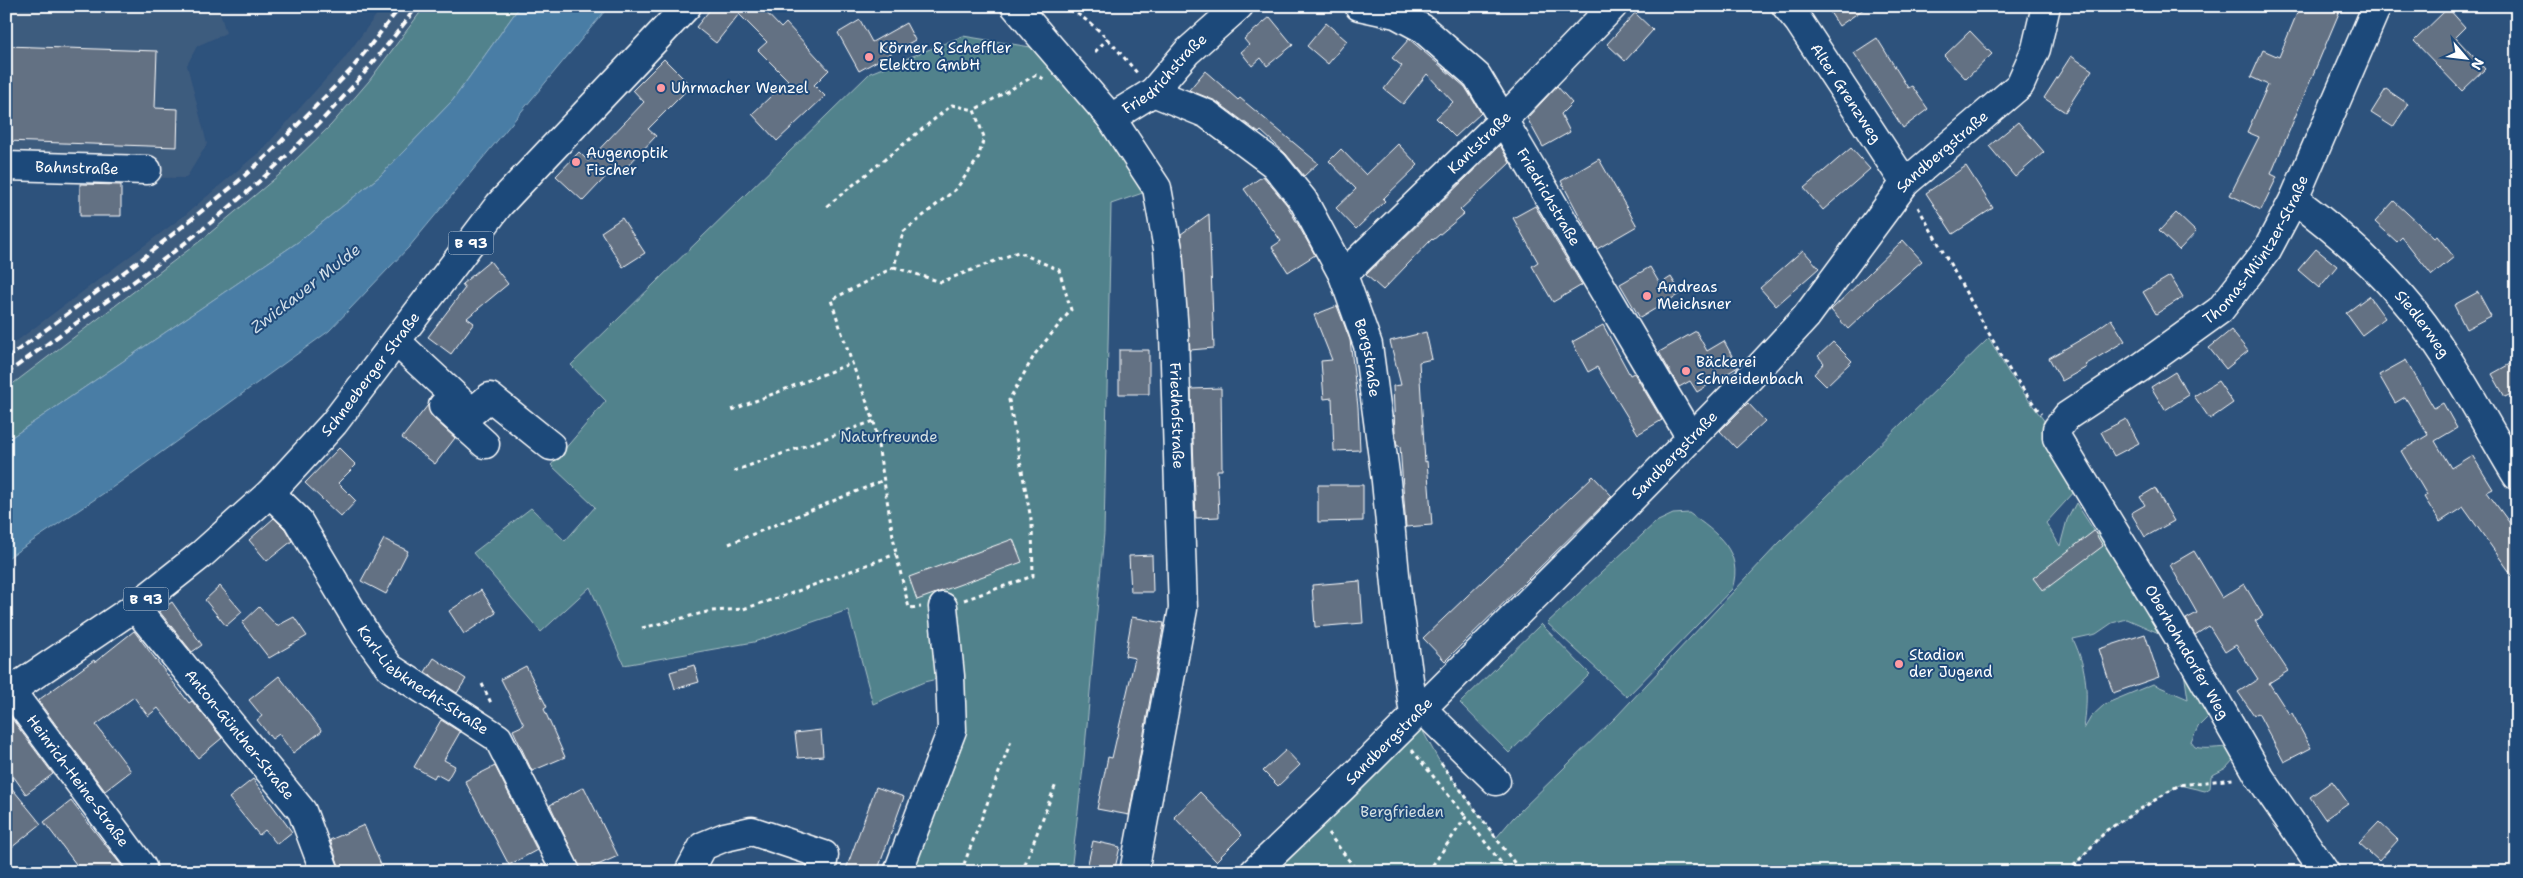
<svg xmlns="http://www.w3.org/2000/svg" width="2523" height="878" viewBox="0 0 2523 878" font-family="'Shantell Sans',sans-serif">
<rect width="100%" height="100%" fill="#2d527c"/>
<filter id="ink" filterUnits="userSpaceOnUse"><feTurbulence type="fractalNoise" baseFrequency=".02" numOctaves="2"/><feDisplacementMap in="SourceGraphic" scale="10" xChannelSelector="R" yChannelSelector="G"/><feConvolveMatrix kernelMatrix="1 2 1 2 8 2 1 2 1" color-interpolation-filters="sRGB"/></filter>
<g filter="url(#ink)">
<!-- built -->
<path fill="#3e5b7e" d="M6 6H218L226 33 197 46 187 65 207 144 186 178 81 177 6 161Z
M383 6H425L369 81 331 125 285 170 204 238 6 389V349L185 215 263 149 343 60Z"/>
<!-- green -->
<path fill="#51828c" stroke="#a8c0c6" d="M425 6H520L453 100 380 176 298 242 6 441V389L204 238 285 170 331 125 369 81Z
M963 36 1055 51 1157 188 1111 204 1104 533 1084 759 1071 872H898L952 730 950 676 924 682 873 704 848 610 754 642 624 665 590 587 541 632 473 553 531 508 565 541 595 507 551 465 606 401 571 365 870 73Z
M1989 338 2008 372 2045 422 2044 438 2076 490 2046 523 2060 546 2067 520 2076 503 2097 535 2106 526 2161 634 2127 619 2112 623 2096 634 2073 639C2088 671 2088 694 2084 729L2091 717 2105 704 2153 684 2188 699 2183 666 2210 715 2198 727 2191 742 2195 747C2206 750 2219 747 2231 747L2235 758 2226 768 2211 776 2210 788 2205 791 2179 785 2107 830 2068 872H1254L1414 715 1438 759 1496 838 1513 818 1616 717 1779 543Z
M1689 513C1717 533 1744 552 1732 589L1627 697 1547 623 1656 522 1673 514Z
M1541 624 1590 674 1509 753 1460 703Z"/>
<!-- water -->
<path fill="#487da5" stroke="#91b1c9" d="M520 6H609L409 247 329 331 116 485 6 559V441L298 242 380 176 453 100Z"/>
<!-- building -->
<path fill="#647183" stroke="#fff" d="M713 6H760L781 28 786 23 829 70 814 85 825 96 777 141 752 114 788 80 758 50 767 42 739 14 716 43 696 27Z
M1826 6H1868L1839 26Z
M2300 6H2323L2339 13 2271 174 2277 177 2261 210 2230 195 2259 137 2247 132 2268 85 2251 77 2263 50 2279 57Z
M2448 8 2465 27 2455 37 2485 69 2462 91 2414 41Z
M1635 13 1653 30 1625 61 1607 44Z
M1270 17 1293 45 1267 66 1261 58 1252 66 1241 52 1249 45 1244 39Z
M860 20 872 42 906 23 915 40 859 71 838 33Z
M1326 23 1347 41 1328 64 1307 46Z
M1970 31 1992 54 1966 79 1944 56Z
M1877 38 1908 88 1912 86 1928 109 1903 128 1854 53Z
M1409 39 1465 87 1481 113 1455 137 1436 118 1453 102 1427 74 1403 104 1384 89 1402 66 1392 58Z
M6 46 157 51 155 108 178 109 177 147 6 141Z
M2071 56 2092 70 2065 112 2044 98Z
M664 59 691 86 648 129 656 136 622 172 616 166 583 201 556 176 579 152 588 161 644 102 633 90Z
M1205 71 1238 100 1240 98 1318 163 1304 176 1286 154 1261 131 1259 133 1216 101 1189 90Z
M1557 86 1572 103 1561 114 1570 132 1543 147 1527 118Z
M2386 89 2408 104 2393 127 2371 113Z
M2018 122 2044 152 2015 177 1989 146Z
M1398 144 1418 165 1383 199 1385 201 1356 229 1336 208 1356 189 1329 161 1341 149 1366 175Z
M1500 145 1510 163 1460 210 1464 214 1433 240 1432 239 1383 290 1366 275Z
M1851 148 1870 169 1823 210 1804 188Z
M1599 159 1637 226 1597 249 1561 181Z
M1966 166 1993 208 1953 234 1926 193Z
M1263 176 1287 205 1315 255 1288 272 1272 247 1281 241 1244 189Z
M80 184 121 185V216H80Z
M2394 201 2434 238 2437 236 2454 257 2432 275 2402 237 2397 242 2375 222Z
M1535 206 1582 285 1553 302 1532 266 1538 262 1513 218Z
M2176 213 2196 232 2179 250 2159 231Z
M1209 214 1214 348 1190 350 1181 234Z
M622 218 645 253 623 267 601 232Z
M1903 240 1922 261 1875 302 1876 303 1848 329 1831 310Z
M2316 249 2337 266 2319 288 2298 270Z
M1803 250 1819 268 1776 306 1760 288Z
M490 261 508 284 467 318 474 323 451 354 428 337 465 288 462 284Z
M1650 267 1660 284 1671 277 1681 293 1640 318 1620 284Z
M2170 276 2183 297 2156 314 2143 292Z
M2478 292 2491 316 2466 329 2454 305Z
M2369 296 2385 318 2362 335 2346 313Z
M1337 306 1350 340 1358 407 1360 450 1334 451 1332 398 1324 399 1321 361 1332 360 1314 315Z
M2111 319 2125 341 2085 365 2087 367 2062 381 2049 358 2087 336Z
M1603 325 1630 375 1634 373 1662 420 1638 434 1597 367 1588 372 1572 342Z
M2231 330 2248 351 2226 369 2209 348Z
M1696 331 1707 351 1724 341 1738 367 1697 392 1690 381 1679 387 1659 352Z
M1426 332 1432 359 1419 362 1425 462 1427 461 1432 525 1406 527 1400 446H1397L1395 432 1393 386 1401 385 1390 341Z
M1833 342 1852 361 1826 386 1814 374 1824 363 1818 356Z
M1119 350H1149V394H1119Z
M2406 360 2434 408 2443 403 2457 428 2435 441 2451 468 2472 455 2493 489 2487 492 2517 533V582L2463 507 2440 522 2424 497 2427 495 2401 451 2428 435 2405 397 2395 403 2379 375Z
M2517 360V391L2505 397 2492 374Z
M2175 372 2189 395 2165 410 2151 387Z
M2218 381 2233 403 2210 419 2194 396Z
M1221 388 1222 470H1217L1219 517 1196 518 1191 389Z
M1748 403 1765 421 1736 448 1720 431Z
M428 405 433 418 455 438 435 464 402 438Z
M2126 419 2139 443 2114 456 2101 432Z
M339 448 356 465 338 483 356 501 341 517 305 483Z
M1593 476 1612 496 1445 661 1423 638Z
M1318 485H1363V521L1318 522Z
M2155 488 2174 521 2145 537 2131 513 2145 505 2140 497Z
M274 518 285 529 292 541 267 561 249 540Z
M2094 531 2103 546 2043 591 2033 578Z
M384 539 408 551 386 594 361 581Z
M1013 539 1022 562 917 600 909 577Z
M2194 551 2222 598 2244 584 2263 616 2255 621 2288 671 2269 683 2289 714 2292 713 2311 748 2284 762 2258 713 2254 715 2238 692 2258 679 2236 645 2225 652 2209 626 2195 635 2186 619 2197 613 2170 565Z
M1152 555 1153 592H1131L1129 556Z
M1360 581 1363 623 1315 627 1312 585Z
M220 586 242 612 226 626 205 600Z
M481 590 496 613 464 634 449 611Z
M172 602 202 645 192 652 159 611Z
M259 607 277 626 294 617 307 636 269 658 242 623Z
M1132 617 1164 623 1129 815 1097 809 1108 757 1112 758 1135 658 1125 656Z
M134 631 189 703 192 701 222 738 198 758 158 708 148 716 134 697 96 725 131 771 105 791 39 702 40 699 94 660 95 662Z
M2145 634 2159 677 2113 693 2099 649Z
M434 658 466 679 457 693 425 672Z
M694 665 699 682 675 689 670 672Z
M526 666 547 707 544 709 565 757 532 771 513 730 524 725 501 679Z
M279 676 322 731 293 753 279 734 272 739 257 720 262 716 249 700Z
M6 711 53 774 26 794 6 766Z
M441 720 460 732 444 760 455 766 447 780 436 774 434 778 414 767Z
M821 730 823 756 798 758 795 733Z
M1286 750 1300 765 1278 786 1263 771Z
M495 766 537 850 509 865 465 781Z
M253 779 292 832 277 844 265 830 259 835 229 798Z
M6 781 41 824 6 852Z
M2332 781 2348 803 2325 819 2310 797Z
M584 787 618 856 582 872 550 805Z
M876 787 904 797 877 872H845Z
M1200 792 1242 835 1216 861 1174 817Z
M71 801 125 870 126 872H82L44 822Z
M2379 822 2398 840 2379 861 2359 843Z
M364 825 384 872H341L330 840Z
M1093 841 1120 847 1114 872H1086Z"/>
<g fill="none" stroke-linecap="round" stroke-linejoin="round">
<defs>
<g id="minor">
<path id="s1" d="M1015 6 1111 118 1157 188 1168 249 1174 333 1183 609 1134 872"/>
<path id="s2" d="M1359 6 1396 14 1422 28 1477 76 1691 438"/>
<path id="s3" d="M1786 6 1799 22 1905 183"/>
<path id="s4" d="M1153 92 1207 114 1274 164 1303 200 1343 275 1368 345 1386 481 1397 595 1414 715"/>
<path id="s5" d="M1111 118 1153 92 1187 52 1239 6"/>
<path id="s6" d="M6 166 147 170"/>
<path id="s7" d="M2294 199C2333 228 2369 259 2401 296 2447 348 2481 417 2517 476"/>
<path id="s8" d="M1343 275 1504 119 1613 6"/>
<path d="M397 342 472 412 490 397 551 446"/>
<path d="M443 406 485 444"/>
<path id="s9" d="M270 493 297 519 366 635 390 668 498 738 566 872"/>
<path id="s10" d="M135 607 302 811 325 872"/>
<path id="s11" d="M11 691 142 867 141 872"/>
<path d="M1421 708 1496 781"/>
<path d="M689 872 703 846 725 837 752 831 824 855 821 872"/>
<path d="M898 872 952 730 950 676 943 607"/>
<path id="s12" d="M1254 872 1343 787 1587 544 1742 386 1806 317 1905 183 2020 85 2036 49 2046 6"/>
<path id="s13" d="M2325 872 2259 776 2192 659 2057 438V429L2067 416 2141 367 2220 310 2267 250 2294 199 2377 6"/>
</g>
<g id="major">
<path id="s14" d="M6 694 135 607 202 554 270 493 334 423 499 205 687 6"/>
</g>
</defs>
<!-- minor casing -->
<use href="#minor" stroke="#fff" stroke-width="31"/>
<!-- major casing -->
<use href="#major" stroke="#fff" stroke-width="31"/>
<!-- path -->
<path stroke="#fff" stroke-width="3" stroke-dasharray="4 4" stroke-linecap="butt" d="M1063 6C1095 21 1116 48 1138 74
M1077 12 1082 6
M1095 52 1108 38
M827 206 952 105 974 110
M1918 207 2010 371 2041 414
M894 267 831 300 852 363 874 421 896 554 909 608 921 607
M732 410 852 363
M734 471 874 421
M729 544 884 480
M964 600 1033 576 1032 525 1009 400 1035 354 1071 310 1059 270 1018 252 941 282 894 267 903 232 956 189 978 159 984 137 974 110 1036 75 1046 80
M642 628 711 611 743 609 787 595 896 554
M482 684 492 705
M1412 750 1466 817
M1441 763 1521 872
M1328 833 1358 872
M961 872 1011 741
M1022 872 1056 784
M1428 872 1466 817 1508 872
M2068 872 2107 830 2179 785 2233 779"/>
<!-- minor -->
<use href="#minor" stroke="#1f4a7a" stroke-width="28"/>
<!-- major -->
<use href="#major" stroke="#1f4a7a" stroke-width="28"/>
<!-- rail -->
<path stroke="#fff" stroke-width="4" stroke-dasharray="8 4" stroke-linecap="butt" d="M6 359 143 258 233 186 269 154 351 70 401 6
M6 374C98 306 196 242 279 163 330 115 376 62 417 6"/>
</g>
</g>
<!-- markers -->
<g fill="#ff9aa2" stroke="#1f4a7a" stroke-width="2">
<circle cx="869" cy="57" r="5"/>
<circle cx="661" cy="88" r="5"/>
<circle cx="576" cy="162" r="5"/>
<circle cx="1647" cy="296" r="5"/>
<circle cx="1686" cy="371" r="5"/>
<circle cx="1899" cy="664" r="5"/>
</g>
<g text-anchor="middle" stroke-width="4" stroke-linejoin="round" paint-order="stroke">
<!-- shield labels -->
<g fill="#1f4a7a" stroke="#bcc9d7" stroke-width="1">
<rect x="448.5" y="231.5" width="45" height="23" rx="4"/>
<rect x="123.5" y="587.5" width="45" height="23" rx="4"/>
</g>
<g font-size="14" font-weight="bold" fill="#fff">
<text x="471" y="248">B 93</text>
<text x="146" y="604">B 93</text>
</g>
<!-- poi labels -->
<g font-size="15" fill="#fff" stroke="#1f4a7a" text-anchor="start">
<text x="879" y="53">Körner &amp; Scheffler<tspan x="879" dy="17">Elektro GmbH</tspan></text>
<text x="671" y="93">Uhrmacher Wenzel</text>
<text x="586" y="158">Augenoptik<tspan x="586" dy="17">Fischer</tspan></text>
<text x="1657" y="292">Andreas<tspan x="1657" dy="17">Meichsner</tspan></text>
<text x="1696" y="367">Bäckerei<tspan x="1696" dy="17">Schneidenbach</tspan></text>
<text x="1909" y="660">Stadion<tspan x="1909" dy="17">der Jugend</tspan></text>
</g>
<!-- street labels -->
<g font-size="15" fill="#fff" stroke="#1f4a7a">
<text dy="5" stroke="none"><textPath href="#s5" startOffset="70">Friedrichstraße</textPath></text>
<text dy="5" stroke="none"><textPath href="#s3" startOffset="106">Alter Grenzweg</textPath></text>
<text dy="5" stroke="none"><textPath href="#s8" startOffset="190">Kantstraße</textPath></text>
<text dy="5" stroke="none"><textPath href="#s12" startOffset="998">Sandbergstraße</textPath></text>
<text dy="5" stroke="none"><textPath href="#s6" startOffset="71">Bahnstraße</textPath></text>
<text dy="5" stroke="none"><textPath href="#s2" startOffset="281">Friedrichstraße</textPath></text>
<text dy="5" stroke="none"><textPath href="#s13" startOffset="792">Thomas-Müntzer-Straße</textPath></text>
<text dy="5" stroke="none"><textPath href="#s7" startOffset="180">Siedlerweg</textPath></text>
<text dy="5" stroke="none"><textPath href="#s4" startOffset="360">Bergstraße</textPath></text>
<text dy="5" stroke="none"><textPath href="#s14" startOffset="488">Schneeberger Straße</textPath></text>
<text dy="5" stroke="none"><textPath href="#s1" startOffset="460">Friedhofstraße</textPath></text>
<text dy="5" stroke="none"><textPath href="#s12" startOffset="592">Sandbergstraße</textPath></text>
<text transform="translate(2187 652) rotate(60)" y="5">Oberhohndorfer Weg</text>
<text dy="5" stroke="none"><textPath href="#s9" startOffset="246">Karl-Liebknecht-Straße</textPath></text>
<text dy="5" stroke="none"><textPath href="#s10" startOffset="165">Anton-Günther-Straße</textPath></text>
<text dy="5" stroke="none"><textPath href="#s12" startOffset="188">Sandbergstraße</textPath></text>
<text dy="5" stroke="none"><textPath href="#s11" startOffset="112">Heinrich-Heine-Straße</textPath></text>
</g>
<!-- park labels -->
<g font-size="15" fill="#d4e0e2" stroke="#1f4a7a">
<text x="889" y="442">Naturfreunde</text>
<text x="1402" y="817">Bergfrieden</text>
</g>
<!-- water labels -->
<g font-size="16" font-style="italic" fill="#d1dee8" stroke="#1f4a7a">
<text transform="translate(305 288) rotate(-38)" y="6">Zwickauer Mulde</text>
</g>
</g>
<!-- margin -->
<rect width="2523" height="878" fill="none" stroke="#1f4a7a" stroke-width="25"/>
<rect x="12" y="12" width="2498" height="853" fill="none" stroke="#fff" stroke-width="2" filter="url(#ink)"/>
<!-- north arrow -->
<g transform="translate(2466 58) rotate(118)" stroke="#1f4a7a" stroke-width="4" paint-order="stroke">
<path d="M0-4L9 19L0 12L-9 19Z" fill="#ffffff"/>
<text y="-8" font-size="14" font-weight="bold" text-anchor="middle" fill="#ffffff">N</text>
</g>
</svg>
